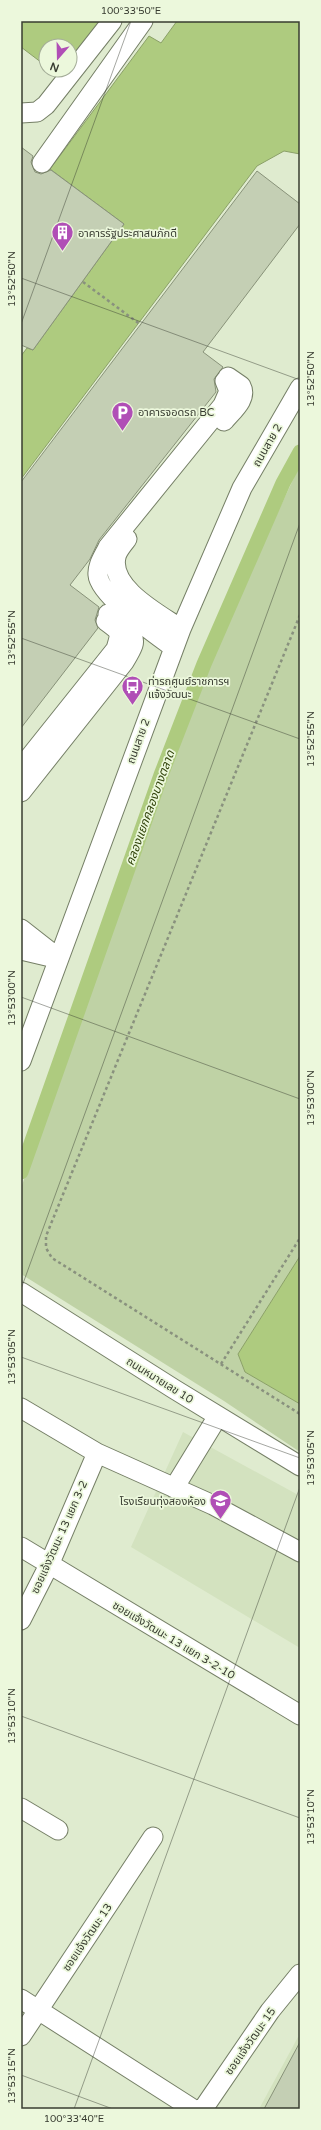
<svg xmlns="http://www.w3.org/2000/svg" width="321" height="2130" viewBox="0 0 321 2130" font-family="'Varela Round','Noto Sans Thai',sans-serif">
<rect width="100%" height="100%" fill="#dfebcf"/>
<!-- built -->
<path fill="#d3e2bf" d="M183 1432 300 1496V1648L131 1547Z
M298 2037 300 2038V2109H259Z"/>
<!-- green -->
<path fill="#bfd2a5" d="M300 465V1256L238 1354 245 1372 300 1404V1452L224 1401 21 1274V1188L194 704 252 567Z"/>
<!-- water -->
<path fill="#aecb7f" stroke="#8ba068" d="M21 21H101L78 54 73 50 70 54V46H46V66L21 47Z
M177 21H300V154L284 151 257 166 21 479V356L27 348 33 350 124 224 50 169 149 36 161 43Z
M300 1256V1404L245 1372 238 1354Z"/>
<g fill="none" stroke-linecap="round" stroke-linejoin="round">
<!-- canal -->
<path stroke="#aecb7f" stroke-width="15" d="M21 1172 161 775 204 664 283 483 300 452"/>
</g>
<!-- building -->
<path fill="#c4cfb4" stroke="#889279" d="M21 147 33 156 31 162 35 172 41 174 51 170 124 224 33 350 21 345Z
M257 171 300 204V224L203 352 223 367 214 379 216 392 99 540 90 559 70 585 99 607 95 620 98 628 21 728V482Z
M300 2042V2109H264Z"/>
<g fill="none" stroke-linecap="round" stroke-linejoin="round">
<defs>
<path id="minor" d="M21 113 37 112 46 105 112 21
M42 163 143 21
M224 421C232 411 248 399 241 386L228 377
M127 539C123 544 117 551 116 557 109 588 159 614 181 629
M173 647C157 635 99 595 98 575 97 565 104 556 108 547L223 405 229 391 225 381
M21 768 116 649C121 632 121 632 106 621
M21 792 124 662C127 657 131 651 133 645 137 632 116 620 108 614
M21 929 58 958
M21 950 55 958
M21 1061 181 629 242 488 300 388
M21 1292 174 1389 300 1466
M21 1408 97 1453 213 1505 300 1552
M174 1488 218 1416
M21 1547 300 1715
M21 1620 49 1565 97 1453
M21 1808 58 1830
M21 1999 193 2109
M21 2036 153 1837
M203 2109 270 2011 300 1974"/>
</defs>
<!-- minor casing -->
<use href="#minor" stroke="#757f66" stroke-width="21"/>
<!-- path -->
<path stroke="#89917e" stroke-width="2.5" stroke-dasharray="3 3" stroke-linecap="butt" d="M83 282 141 325
M300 615 46 1236V1248L52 1258 300 1414
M221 1364 300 1238"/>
<!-- minor -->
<use href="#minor" stroke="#fff" stroke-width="19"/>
</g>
<!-- ticks -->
<path fill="none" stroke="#383c31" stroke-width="1" stroke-opacity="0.45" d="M21 278 300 380M21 324 131 21M21 638 300 739M21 997 300 1099M21 1289 300 523M21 1357 300 1458M21 1716 300 1818M21 2075 113 2109M74 2109 300 1487"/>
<!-- icons -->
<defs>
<symbol id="building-pin" viewBox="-11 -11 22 30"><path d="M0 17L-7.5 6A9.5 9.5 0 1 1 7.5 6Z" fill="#b04eb6" stroke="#ecf8dc"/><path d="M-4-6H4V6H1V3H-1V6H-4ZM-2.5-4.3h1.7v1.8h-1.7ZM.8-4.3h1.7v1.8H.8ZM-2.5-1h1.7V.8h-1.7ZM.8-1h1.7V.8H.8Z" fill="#fff"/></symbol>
<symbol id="parking-pin" viewBox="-11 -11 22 30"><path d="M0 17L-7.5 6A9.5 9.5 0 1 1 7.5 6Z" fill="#b04eb6" stroke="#ecf8dc"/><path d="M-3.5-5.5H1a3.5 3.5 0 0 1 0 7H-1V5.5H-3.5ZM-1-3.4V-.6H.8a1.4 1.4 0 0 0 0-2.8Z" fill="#fff"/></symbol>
<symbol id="bus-pin" viewBox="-11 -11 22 30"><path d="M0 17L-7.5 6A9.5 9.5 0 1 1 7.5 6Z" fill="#b04eb6" stroke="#ecf8dc"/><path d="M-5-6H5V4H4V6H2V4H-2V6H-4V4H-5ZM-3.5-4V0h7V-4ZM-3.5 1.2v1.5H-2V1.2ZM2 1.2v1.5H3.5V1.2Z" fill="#fff"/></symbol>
<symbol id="school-pin" viewBox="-11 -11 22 30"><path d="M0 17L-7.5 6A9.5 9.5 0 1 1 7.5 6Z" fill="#b04eb6" stroke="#ecf8dc"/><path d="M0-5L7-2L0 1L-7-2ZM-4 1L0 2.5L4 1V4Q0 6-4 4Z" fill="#fff"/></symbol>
</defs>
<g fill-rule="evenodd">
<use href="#building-pin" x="50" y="220" width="25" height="34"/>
<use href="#parking-pin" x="110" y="400" width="25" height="34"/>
<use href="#bus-pin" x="120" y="674" width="25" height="34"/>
<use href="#school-pin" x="208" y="1488" width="25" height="34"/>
</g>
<g text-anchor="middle" stroke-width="3.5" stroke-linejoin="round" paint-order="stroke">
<!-- poi labels -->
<g font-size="11" fill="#383c31" stroke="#ecf8dc" text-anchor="start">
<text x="78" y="237">อาคารรัฐประศาสนภักดี</text>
<text x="138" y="416">อาคารจอดรถ BC</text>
<text x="148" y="685">ท่ารถศูนย์ราชการฯ<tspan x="148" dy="13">แจ้งวัฒนะ</tspan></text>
<text x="206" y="1505" text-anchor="end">โรงเรียนทุ่งสองห้อง</text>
</g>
<!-- street labels -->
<g font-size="11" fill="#383c31" stroke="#ecf8dc">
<text transform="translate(267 445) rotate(-60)" y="4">ถนนสาย 2</text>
<text transform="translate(138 741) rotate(-70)" y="4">ถนนสาย 2</text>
<text transform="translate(160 1380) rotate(32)" y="4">ถนนหมายเลข 10</text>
<text transform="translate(59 1537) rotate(-66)" y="4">ซอยแจ้งวัฒนะ 13 แยก 3-2</text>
<text transform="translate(174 1640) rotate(31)" y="4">ซอยแจ้งวัฒนะ 13 แยก 3-2-10</text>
<text transform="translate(87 1937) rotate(-56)" y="4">ซอยแจ้งวัฒนะ 13</text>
<text transform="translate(250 2041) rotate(-55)" y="4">ซอยแจ้งวัฒนะ 15</text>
</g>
<!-- water labels -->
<g font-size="12" font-style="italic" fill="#30420a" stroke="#ecf8dc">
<text transform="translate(150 808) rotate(-70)" y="4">คลองแยกคลองบางตลาด</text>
</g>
</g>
<!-- border -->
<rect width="321" height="2130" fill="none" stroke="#ecf8dc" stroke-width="44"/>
<!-- north arrow -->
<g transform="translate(58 58) rotate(200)"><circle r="19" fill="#ecf8dc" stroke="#a4ad98"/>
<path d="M0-3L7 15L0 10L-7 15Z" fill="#b04eb6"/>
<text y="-6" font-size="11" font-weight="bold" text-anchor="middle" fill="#383c31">N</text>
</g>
<rect x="22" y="22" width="277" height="2086" fill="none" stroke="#383c31" stroke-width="1.5"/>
<g font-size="10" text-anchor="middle" fill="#383c31">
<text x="131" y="14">100°33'50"E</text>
<text transform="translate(11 279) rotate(-90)" y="4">13°52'50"N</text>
<text transform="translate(310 379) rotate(-90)" y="4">13°52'50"N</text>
<text transform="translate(11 638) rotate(-90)" y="4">13°52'55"N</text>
<text transform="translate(310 739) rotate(-90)" y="4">13°52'55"N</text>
<text transform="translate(11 998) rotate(-90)" y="4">13°53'00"N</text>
<text transform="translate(310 1098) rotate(-90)" y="4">13°53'00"N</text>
<text transform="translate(11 1357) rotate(-90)" y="4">13°53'05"N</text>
<text transform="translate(310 1458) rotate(-90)" y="4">13°53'05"N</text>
<text transform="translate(11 1716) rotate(-90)" y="4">13°53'10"N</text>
<text transform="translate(310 1817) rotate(-90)" y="4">13°53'10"N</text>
<text transform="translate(11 2076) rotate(-90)" y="4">13°53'15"N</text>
<text x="74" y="2122">100°33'40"E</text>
</g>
</svg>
